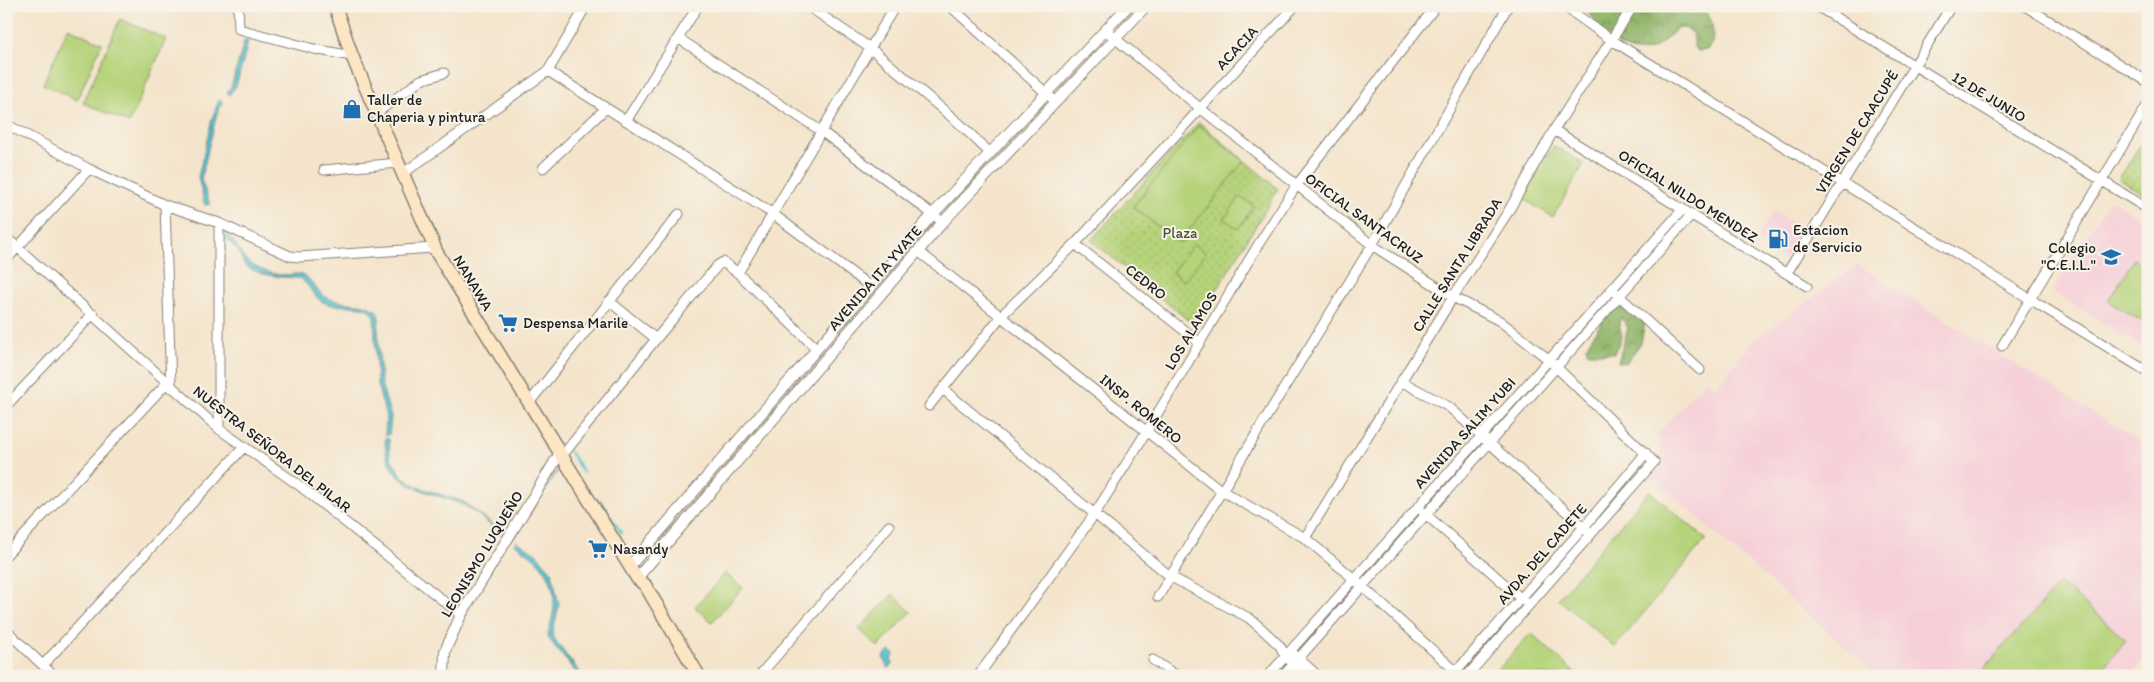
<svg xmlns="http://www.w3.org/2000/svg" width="2154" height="682" viewBox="0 0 2154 682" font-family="Itim,sans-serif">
<defs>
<pattern id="grass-tufts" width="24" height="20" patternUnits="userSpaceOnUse" patternTransform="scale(1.25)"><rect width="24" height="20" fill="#b5d379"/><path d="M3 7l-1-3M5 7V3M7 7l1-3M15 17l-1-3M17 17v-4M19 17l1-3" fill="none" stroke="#9bb568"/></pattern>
<pattern id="forest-crowns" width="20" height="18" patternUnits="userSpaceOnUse" patternTransform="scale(1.25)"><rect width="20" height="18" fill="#90b569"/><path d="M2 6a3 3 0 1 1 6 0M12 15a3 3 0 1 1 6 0" fill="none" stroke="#759256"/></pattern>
<pattern id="park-dots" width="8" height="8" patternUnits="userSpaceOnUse" patternTransform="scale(1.25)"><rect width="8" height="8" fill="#b5d379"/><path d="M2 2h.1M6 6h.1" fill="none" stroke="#9bb568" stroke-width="1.8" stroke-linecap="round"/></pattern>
</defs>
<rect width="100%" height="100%" fill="#f7f3e8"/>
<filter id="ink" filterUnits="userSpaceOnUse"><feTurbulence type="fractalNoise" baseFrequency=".02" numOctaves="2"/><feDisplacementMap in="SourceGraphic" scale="10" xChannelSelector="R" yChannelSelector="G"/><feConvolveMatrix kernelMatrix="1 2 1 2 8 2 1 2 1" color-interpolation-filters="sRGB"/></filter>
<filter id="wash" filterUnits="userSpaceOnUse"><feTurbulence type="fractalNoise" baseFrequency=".0096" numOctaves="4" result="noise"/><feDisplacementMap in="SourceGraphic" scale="20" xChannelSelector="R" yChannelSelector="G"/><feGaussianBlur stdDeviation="1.12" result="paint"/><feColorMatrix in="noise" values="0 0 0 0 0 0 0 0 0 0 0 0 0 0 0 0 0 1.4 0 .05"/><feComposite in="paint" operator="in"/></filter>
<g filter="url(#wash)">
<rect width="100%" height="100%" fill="#f4e4cb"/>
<!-- built -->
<path fill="#f6cfd8" d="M2110 199 2148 223V351L2052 291Z
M1773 211 1803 228 1785 259 1755 241Z
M1858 265 2148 447V653L2130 676H1878L1650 476 1663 462 1657 434 1707 379 1716 388 1753 340Z"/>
<!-- grass -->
<path fill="url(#grass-tufts)" stroke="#68784a" d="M1135 6H1139L1117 29 1115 28Z
M1103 40 1105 43 1062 87 1061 85Z
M1044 103 1046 105 998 154 997 153Z
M986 165 988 167 944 212V210Z
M1680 220 1681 221 1622 286 1621 285Z
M931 224 934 225 847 325 846 322Z
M1609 298 1611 300 1556 361 1555 359Z
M825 347 828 348 653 550V548Z
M1544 372 1545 373 1490 434 1489 433Z
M1479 445 1480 447 1426 506V505Z
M1643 466 1646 467 1592 526V524Z
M1414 518 1415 519 1361 579V578Z
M1583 534 1585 535 1529 598 1528 596Z
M1350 590 1351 592 1298 649Z
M1516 609 1518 612 1466 669 1465 668Z"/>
<!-- forest -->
<path fill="url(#forest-crowns)" stroke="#566842" d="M1585 6H1662C1671 11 1676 7 1685 6 1711 5 1715 24 1712 45L1707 50 1698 51 1694 47 1693 34 1685 28H1678C1671 34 1662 44 1654 48 1627 62 1594 29 1585 6Z
M1618 303 1625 305 1645 321 1641 343 1626 363 1618 362 1628 328 1621 317 1619 323 1622 337 1614 353H1588L1586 347 1609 311Z"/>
<!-- park -->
<path fill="url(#park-dots)" stroke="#68784a" d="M1199 122 1278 189 1195 326 1091 240Z
M2148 132V197L2119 179Z"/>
<!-- pitch -->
<path fill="#b5d379" stroke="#68784a" d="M120 19 166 39 129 123 83 103Z
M68 28 102 43 77 100 43 84Z
M1199 125 1244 161 1179 243 1133 207Z
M1554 146 1584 164 1553 217 1522 198Z
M1240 197 1254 206 1238 229 1224 219Z
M1194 244 1206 253 1184 281 1172 272Z
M2134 259 2148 268V325L2108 301Z
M1649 491 1706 539 1615 647 1558 599Z
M725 573 743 588 712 622 695 607Z
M2060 583 2126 640 2096 676H1977Z
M893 594 911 612 878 647 859 629Z
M1531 633 1578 676 1494 674Z"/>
<!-- water -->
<path fill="#53c0cc" stroke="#386e74" d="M245 39 248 40 247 46 236 86 229 95 227 92 231 87Z
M219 100 223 102 216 117 201 179 210 204 205 205 198 177 212 119Z
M225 233C237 241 242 260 252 265 261 270 274 275 285 275 292 275 297 272 304 276 317 283 314 294 333 300 348 305 364 301 377 311L379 318 378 332 381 383 391 417 389 435H385L386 416 377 384 374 315C367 302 341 308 328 304 313 300 311 284 299 278 282 277 261 277 246 266 241 262 242 256 239 252 235 247 229 242 225 238Z
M385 438 389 439 390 457 403 477 418 487 464 502 502 532 501 534C489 525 477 511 463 505 427 489 385 490 385 438Z
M559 467H560L514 538Z
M516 541 536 553 552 572 559 605 552 635 565 654 583 676H579L549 639 548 635C550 625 554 614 554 604 555 574 538 558 514 544Z
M889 651 895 654 891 659 893 665 888 668 883 657Z"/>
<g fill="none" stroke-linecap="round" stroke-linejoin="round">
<!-- stream -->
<path stroke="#53c0cc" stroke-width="2.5" d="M377 96 390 123
M434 225 442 242
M570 452 583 472
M600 500 621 533"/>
</g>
</g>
<g filter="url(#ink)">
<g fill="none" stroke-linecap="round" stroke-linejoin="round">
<defs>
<path id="minor" d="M238 6 239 29 314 49 352 56
M808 6 870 48 960 124 990 153
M950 6 1056 102
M1564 6 1610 39 2148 372
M1817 6 2148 209
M2025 6 2148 82
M1106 31 1200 108 1372 245 1453 297 1500 321 1548 359 1654 462 1467 676
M678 38 821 131 943 222
M548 71 773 214 871 287
M376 113 421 80 444 73
M626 121 698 6
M6 124 89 169 165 205 219 223 290 256 299 257 434 248
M1554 130 1807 286
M543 168 606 108
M324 170 398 163
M402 174 548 71 586 6
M165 205 171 388
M6 237 219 429 300 486 461 615
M1075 244 1200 343
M918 251 1222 491 1305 538 1353 578 1461 676
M6 260 89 169
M738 273 895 6
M1787 273 1951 6
M1615 292 1700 370
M609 301 656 339
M2002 346 2148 104
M1401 381 1449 407 1588 531
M944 390 1171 577 1249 618 1263 630 1280 646 1285 656 1306 676
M529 403 679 214
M6 406 93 314
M929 406 1002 315 1075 244 1295 6
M219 429V223
M562 456 656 339 718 265 723 262 738 273 817 349
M1422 511 1525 602
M1305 538 1453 297 1508 212 1554 130 1633 6
M6 555 166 384
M1158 597 1273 406 1372 245 1508 6
M6 630 54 676
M1295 655 1318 676
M1153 660 1177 676
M43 665 243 448
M1453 675 1584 527 1646 453
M759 676 889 526
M978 676 1094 515 1147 431 1258 245 1296 186 1436 6
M1268 676 1683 209
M1283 676 1692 214"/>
<path id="tertiary" d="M630 566 933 214 1128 6
M637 578 943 222 1146 6
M444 676 445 651 461 615 560 453"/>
<path id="secondary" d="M335 6 352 56 437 253 637 578 645 585 699 676"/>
</defs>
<!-- minor casing -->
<use href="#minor" stroke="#888074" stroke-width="11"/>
<!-- tertiary casing -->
<use href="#tertiary" stroke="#888074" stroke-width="12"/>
<!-- secondary casing -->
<use href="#secondary" stroke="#888074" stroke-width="15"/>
<!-- minor -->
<use href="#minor" stroke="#fff" stroke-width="9"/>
<!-- tertiary -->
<use href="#tertiary" stroke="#fff" stroke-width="10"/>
<!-- secondary -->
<use href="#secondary" stroke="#fce6c4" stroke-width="12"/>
</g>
</g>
<!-- icons -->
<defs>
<symbol id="shop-bare" viewBox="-9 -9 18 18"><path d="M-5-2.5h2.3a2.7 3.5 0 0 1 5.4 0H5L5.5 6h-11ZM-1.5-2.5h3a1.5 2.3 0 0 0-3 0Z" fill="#1f6fb2" stroke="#f7f3e8" stroke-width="2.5" paint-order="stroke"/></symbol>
<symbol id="fuel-bare" viewBox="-9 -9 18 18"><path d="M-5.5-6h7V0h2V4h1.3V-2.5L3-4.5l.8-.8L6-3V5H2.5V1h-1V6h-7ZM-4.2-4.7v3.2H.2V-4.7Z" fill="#1f6fb2" stroke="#f7f3e8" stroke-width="2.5" paint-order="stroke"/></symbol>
<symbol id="school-bare" viewBox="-9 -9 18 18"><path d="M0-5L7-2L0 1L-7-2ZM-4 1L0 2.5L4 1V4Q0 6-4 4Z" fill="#1f6fb2" stroke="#f7f3e8" stroke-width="2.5" paint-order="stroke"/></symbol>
<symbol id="supermarket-bare" viewBox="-9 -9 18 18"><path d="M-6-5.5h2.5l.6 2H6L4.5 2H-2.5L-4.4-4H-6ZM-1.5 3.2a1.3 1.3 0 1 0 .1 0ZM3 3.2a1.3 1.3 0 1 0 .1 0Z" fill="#1f6fb2" stroke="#f7f3e8" stroke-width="2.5" paint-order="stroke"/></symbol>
</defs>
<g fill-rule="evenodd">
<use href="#shop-bare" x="338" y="95" width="28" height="28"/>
<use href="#fuel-bare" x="1764" y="225" width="28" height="28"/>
<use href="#school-bare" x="2097" y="243" width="28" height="28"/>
<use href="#supermarket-bare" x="494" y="309" width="28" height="28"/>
<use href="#supermarket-bare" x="584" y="535" width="28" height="28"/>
</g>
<g text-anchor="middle" stroke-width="4" stroke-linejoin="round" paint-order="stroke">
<!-- street labels -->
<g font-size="15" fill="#1c1c1c" stroke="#f7f3e8">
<text transform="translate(1237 48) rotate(-47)" y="5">ACACIA</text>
<text transform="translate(1989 97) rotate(31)" y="5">12 DE JUNIO</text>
<text transform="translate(1857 132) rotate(-58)" y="5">VIRGEN DE CAACUPÉ</text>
<text transform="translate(1688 196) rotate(32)" y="5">OFICIAL NILDO MENDEZ</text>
<text transform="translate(1364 218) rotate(36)" y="5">OFICIAL SANTACRUZ</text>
<text transform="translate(1457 265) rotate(-58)" y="5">CALLE SANTA LIBRADA</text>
<text transform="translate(875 278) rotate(-49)" y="5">AVENIDA ITA YVATE</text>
<text transform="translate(1146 282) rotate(38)" y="5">CEDRO</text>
<text transform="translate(473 283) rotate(59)" y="5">NANAWA</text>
<text transform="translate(1191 331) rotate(-59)" y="5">LOS ALAMOS</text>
<text transform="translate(1141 409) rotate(39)" y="5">INSP. ROMERO</text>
<text transform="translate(1465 433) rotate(-48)" y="5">AVENIDA SALIM YUBI</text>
<text transform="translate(272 449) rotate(38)" y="5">NUESTRA SEÑORA DEL PILAR</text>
<text transform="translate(482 554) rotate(-59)" y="5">LEONISMO LUQUEÑO</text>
<text transform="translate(1542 554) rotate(-49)" y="5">AVDA. DEL CADETE</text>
</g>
<!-- poi labels -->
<g font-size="15" fill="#1c1c1c" stroke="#f7f3e8" text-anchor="start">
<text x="367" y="105">Taller de<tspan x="367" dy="17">Chaperia y pintura</tspan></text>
<text x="1793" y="235">Estacion<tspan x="1793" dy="17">de Servicio</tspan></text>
<text x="2096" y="253" text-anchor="end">Colegio<tspan x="2096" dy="17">"C.E.I.L."</tspan></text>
<text x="523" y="328">Despensa Marile</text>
<text x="613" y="554">Nasandy</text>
</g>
<!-- park labels -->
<g font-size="15" fill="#4a5338" stroke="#f7f3e8">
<text x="1180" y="238">Plaza</text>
</g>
</g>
<!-- margin -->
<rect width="2154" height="682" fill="none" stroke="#f7f3e8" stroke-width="25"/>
</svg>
